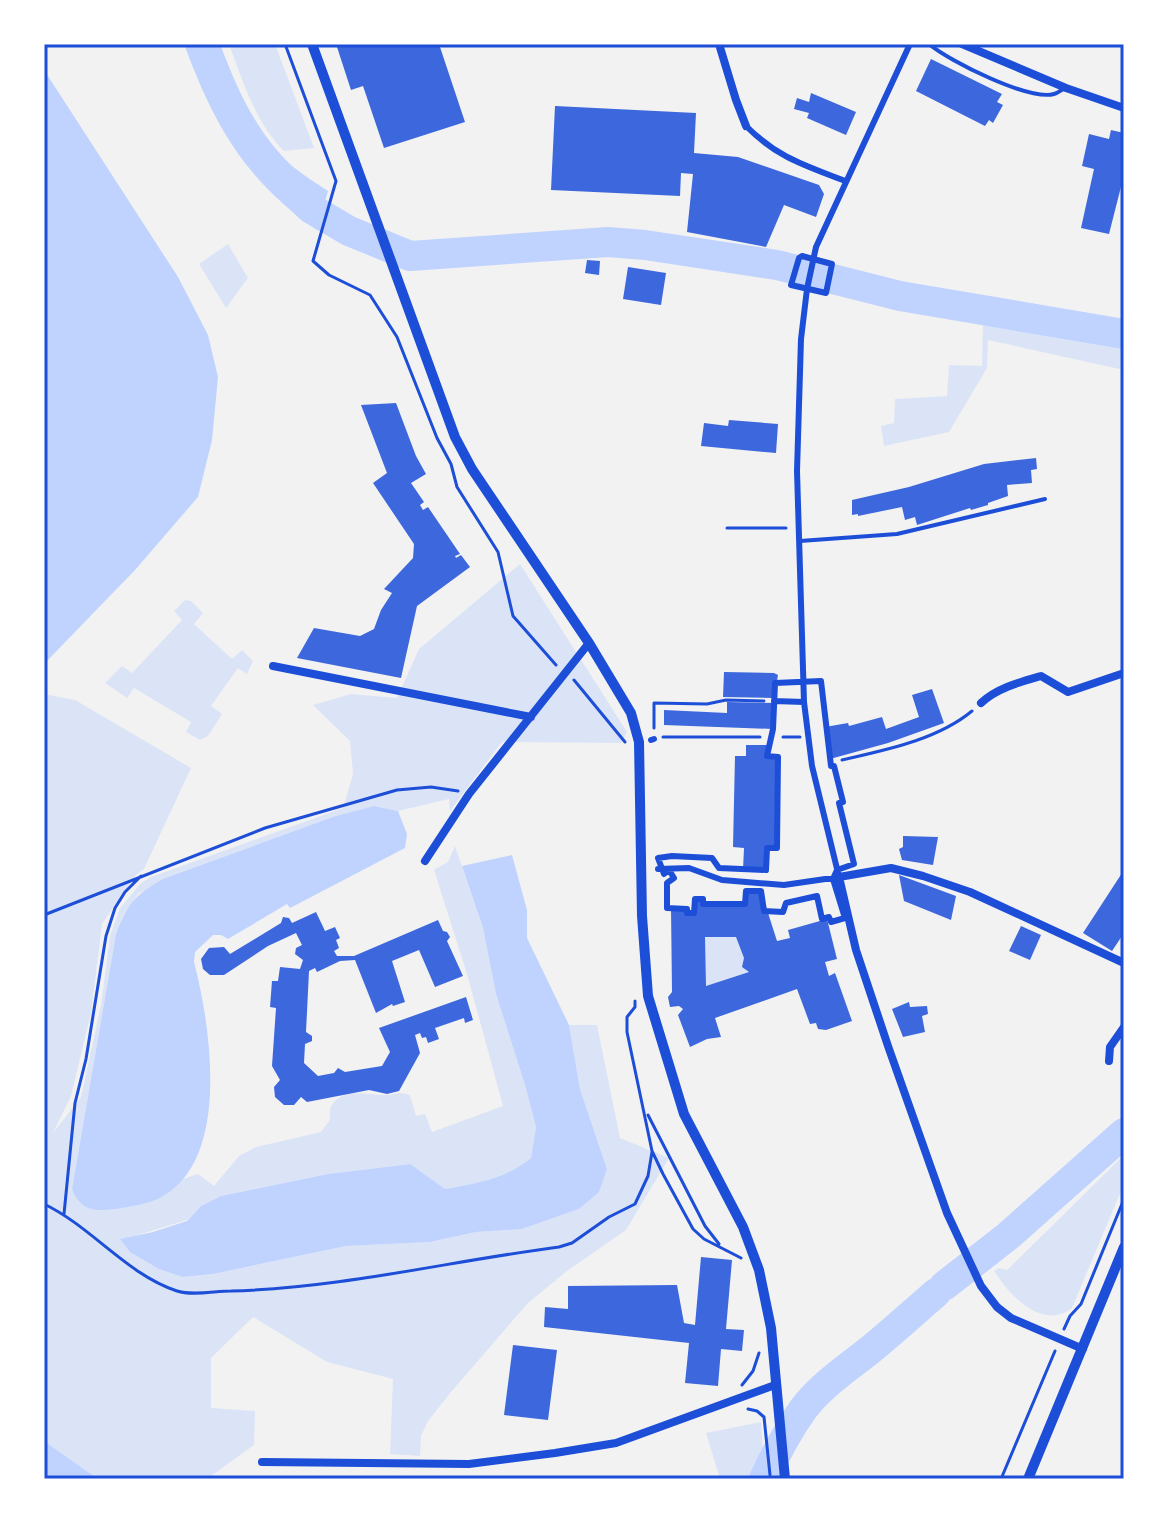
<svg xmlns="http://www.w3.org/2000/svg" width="1168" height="1523" viewBox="0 0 1168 1523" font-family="Signika,sans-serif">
<rect width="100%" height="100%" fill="#f2f2f2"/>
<!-- green -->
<path fill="#dbe4f7" d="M229 44H275L314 148 284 151C255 122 243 82 229 44Z
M228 244 248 278 226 308 199 264Z
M983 320 1124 347V370L988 340 987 368 949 432 884 446 881 426 894 423 895 399 947 396 949 365 982 366Z
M520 564 627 732 621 743 502 742 450 811 449 799 398 811 374 806 337 816 139 893 123 915 116 934 72 1189 167 1194 183 1179 198 1174 214 1186 239 1156 256 1147 321 1132C323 1128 327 1125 329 1121 331 1114 328 1109 333 1103 346 1088 368 1095 384 1095 395 1095 399 1091 410 1095L416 1116 425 1114 432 1132 503 1106 467 974 434 870 448 862 455 846 483 928 496 994 525 1085 536 1127 531 1158C505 1179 477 1183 445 1189L409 1164 328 1174 221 1196 201 1206 187 1220 121 1240 183 1277 213 1274 346 1246 430 1242 476 1232 522 1229 579 1209 607 1169 580 1089 569 1025H597L620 1138 669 1158 626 1230 567 1271 528 1303 451 1392 428 1421 421 1436 420 1456 390 1454 393 1379 327 1362 253 1317 211 1358V1408L255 1411 254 1445 207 1479H98L44 1441V694L75 700 191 768 144 869 135 876 102 924 91 1013 71 1096 53 1133 81 1097 101 1005 110 936 120 908 141 883 151 877 343 808 353 774 350 741 313 705 351 694 397 698 419 649Z
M185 600 191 601 203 613 194 624 232 659 242 650 253 661 247 674 238 668 211 706 222 714 208 736 200 740 186 732 191 722 134 688 127 698 105 683 122 666 132 673 182 620 174 611Z
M705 937H736L744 958 742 967 749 972 706 986Z
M1124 1155V1184L1072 1308C1042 1331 1010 1296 994 1271L999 1268 1007 1270Z
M761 1422 765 1479H720L706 1433Z"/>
<!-- water -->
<path fill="#bfd3fe" d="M184 44H220C237 89 256 132 292 166 303 175 316 183 328 191L317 230C245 180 214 125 184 44Z
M44 70 178 277 208 335 218 377 212 440 198 497 135 570 44 664Z
M374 806 398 811 407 834 405 848 290 908 287 904 228 939 221 935H213L195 952 194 962C210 1023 230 1151 168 1193 153 1204 133 1206 115 1209 94 1212 80 1210 72 1189L116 934C127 904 135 895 163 879L336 816Z
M512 855 527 910V938L569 1025 580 1089 607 1169 599 1192 579 1209 522 1229 476 1232 430 1242 346 1246 213 1274 183 1277 159 1269 130 1252 120 1239 153 1232 187 1221 201 1206 221 1196 328 1174 410 1164 445 1189C477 1183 505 1179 531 1158L536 1127 525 1085 496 994 483 928 462 866Z
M44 1441 98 1479H44Z"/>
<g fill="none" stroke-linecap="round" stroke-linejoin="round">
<!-- river -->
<path stroke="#bfd3fe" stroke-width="30" d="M290 189 310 208 349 231 410 256 608 242 645 245 777 265 900 296 1124 334
M944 1286 1008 1236 1124 1133
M764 1479C775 1455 788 1430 804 1408 823 1384 846 1369 870 1350 892 1332 914 1312 936 1293"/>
</g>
<!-- building -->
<path fill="#3d67dc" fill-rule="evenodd" d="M336 44H439L465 122 384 148 363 86 351 90Z
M931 59 1002 94 997 102 1003 105 993 123 989 120 985 126 916 91Z
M811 93 856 112 846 135 807 118 809 113 794 109 797 98 809 102Z
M555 106 696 113 694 153 738 157 819 185 824 194 816 217 784 205 766 247 687 232 693 174 681 173 680 196 551 190Z
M1111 130 1124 133 1122 141 1124 142V175L1109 234 1081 228 1094 169 1082 166 1089 134 1109 139Z
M587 260 600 261 599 275 585 273Z
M628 267 666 273 661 305 623 299Z
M396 403 416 456 426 474 411 483 424 502 420 505 423 510 428 507 460 554 455 556 456 558 461 555 470 567 417 606 401 678 297 658 314 628 360 636 374 629 381 610 392 593 384 589 413 558 414 544 373 483 387 473 361 405Z
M729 420 778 424 776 453 701 446 704 423 728 426Z
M1036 458 1037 469 1031 470 1032 483 1007 485 1008 496 988 503V505L971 510 970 508 917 525 915 517 905 520 902 507 858 516V514L852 515V500L909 487 984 464Z
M724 672 774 673 778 675 774 698 723 697Z
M932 689 944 723 888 743 830 759 825 727 848 723 849 726 882 717 886 729 919 717 912 695Z
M727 702 774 703 773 729 664 725V710L727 713Z
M746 745H768L767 756 778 757 777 848H767L766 870H743L744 848 733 847 735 756H746Z
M903 836 938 837 933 865 902 860 899 849 903 847Z
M1124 870V933L1112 951 1083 933Z
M899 875 956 896 951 920 904 901Z
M746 891H761L777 941 790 938 788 930 827 919 837 959 825 962 829 976 835 973 852 1021 826 1030 818 1029 816 1023 810 1024 797 989 715 1018 721 1037 707 1039 690 1047 678 1015 683 1009 679 1006 670 1007 668 997 672 992 671 908 694 913 695 899H703V904H745ZM705 937H736L744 958 742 967 749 972 706 986Z
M316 912 325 931 335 927 340 938 336 940 339 948 334 951 337 956H354L438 920 443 931 447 932 450 937 447 941 463 976 435 987 419 950 392 961 405 1002 393 1006 392 1004 376 1013 355 960 340 961 317 972 315 968 309 971 306 1032 312 1036V1041L305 1044 304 1063 318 1076 334 1073 338 1068 345 1072 382 1066 390 1052 379 1028 466 997 473 1020 465 1023 464 1018 435 1028 439 1039 428 1043 426 1037 422 1038 420 1033 415 1035 420 1053 399 1091 387 1094 369 1090 307 1102 301 1097 294 1105H284L275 1097 274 1087 280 1080 272 1066 276 1008 270 1007 272 981H278L280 967 300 969 303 960 295 954 296 948 302 945 296 933 268 946 224 975H210L203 969 201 959 209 948 224 947 230 954 281 923 283 917 289 918 292 923Z
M1021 926 1041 935 1030 960 1009 951Z
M909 1002 910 1007 927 1006 928 1014 922 1016 925 1032 903 1037 892 1009Z
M701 1257 732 1260 726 1329 744 1330 742 1351 721 1349 718 1386 685 1383 689 1343 544 1327 545 1307 568 1309V1286L677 1285 684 1323 695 1325Z
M513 1345 557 1350 548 1420 504 1415Z"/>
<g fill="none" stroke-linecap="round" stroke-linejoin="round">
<!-- path -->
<path stroke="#1d4ed8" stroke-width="3" d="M285 44 336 181 313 261 329 275 370 295 397 337 437 438 451 464 457 487 498 552 513 616 556 665
M727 528H786
M574 680 625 742
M654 728V703L707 704 726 700 764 701
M663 737H760
M783 737H800
M842 760C885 750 937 740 972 711
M44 915 265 828 397 790 431 787 458 791
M635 1001V1007L627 1017V1032L652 1151 663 1174 693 1229 704 1239 741 1258
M648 1115 705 1226 719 1244
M44 1204C92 1227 126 1274 177 1291 192 1296 215 1291 231 1291 342 1288 450 1261 559 1247L572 1243 609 1217 635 1204 648 1176 652 1152
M64 1214 75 1103 86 1059 106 936 115 908 125 892 141 876
M1064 1329 1070 1316 1081 1304 1124 1199
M742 1385 753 1371 759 1353
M748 1409 757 1411 764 1417 770 1475
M1001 1479 1055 1351"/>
<!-- service -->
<path stroke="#1d4ed8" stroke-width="4" d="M929 44C949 61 1029 101 1054 94 1058 93 1061 90 1065 88
M800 541 897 534 1045 499"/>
<!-- pedestrian -->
<path stroke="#1d4ed8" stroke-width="6" d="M746 126C778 158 804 165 845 181
M802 256 832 264 826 293 791 285 799 258Z
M821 681 831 766H834L843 802 839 803 854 864 837 870 833 879 845 918 831 922 829 917 822 919 817 896 786 903 783 912 764 911 761 891H746L745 904H703V899H695L694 913H687V909L667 908V883L674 878 669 870 664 874 658 858 672 856 712 858 719 868 766 870 767 848H777L778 757 767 756 773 729 775 683Z
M774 701 804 702
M651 740 654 739
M658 869 689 868 722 880 784 885 839 877 812 766 804 702 797 471 801 339 807 289 816 247 910 44"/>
<!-- minor -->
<path stroke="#1d4ed8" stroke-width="8" d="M719 44 736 100 746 126
M962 44 1066 88 1124 108
M273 666 531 717
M981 703C997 688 1020 682 1041 676L1068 692 1124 673
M425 861 469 794 589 643
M1109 1061 1110 1047 1124 1027
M1083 1349 1011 1318 997 1307 981 1286 947 1213 888 1046 856 950 839 877 891 868 923 876 970 892 1124 963
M262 1462 469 1464 555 1453 616 1443 775 1385"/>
<!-- tertiary -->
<path stroke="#1d4ed8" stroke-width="10" d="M312 44 455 437 472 469 589 643 631 713 639 742 642 916 648 996 684 1114 743 1227 759 1270 771 1328 785 1479
M1028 1479 1124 1247"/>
</g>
<!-- border -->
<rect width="1168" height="1523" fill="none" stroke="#ffffff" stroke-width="92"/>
<rect x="46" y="46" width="1076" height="1431" fill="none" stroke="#1d4ed8" stroke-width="3"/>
</svg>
